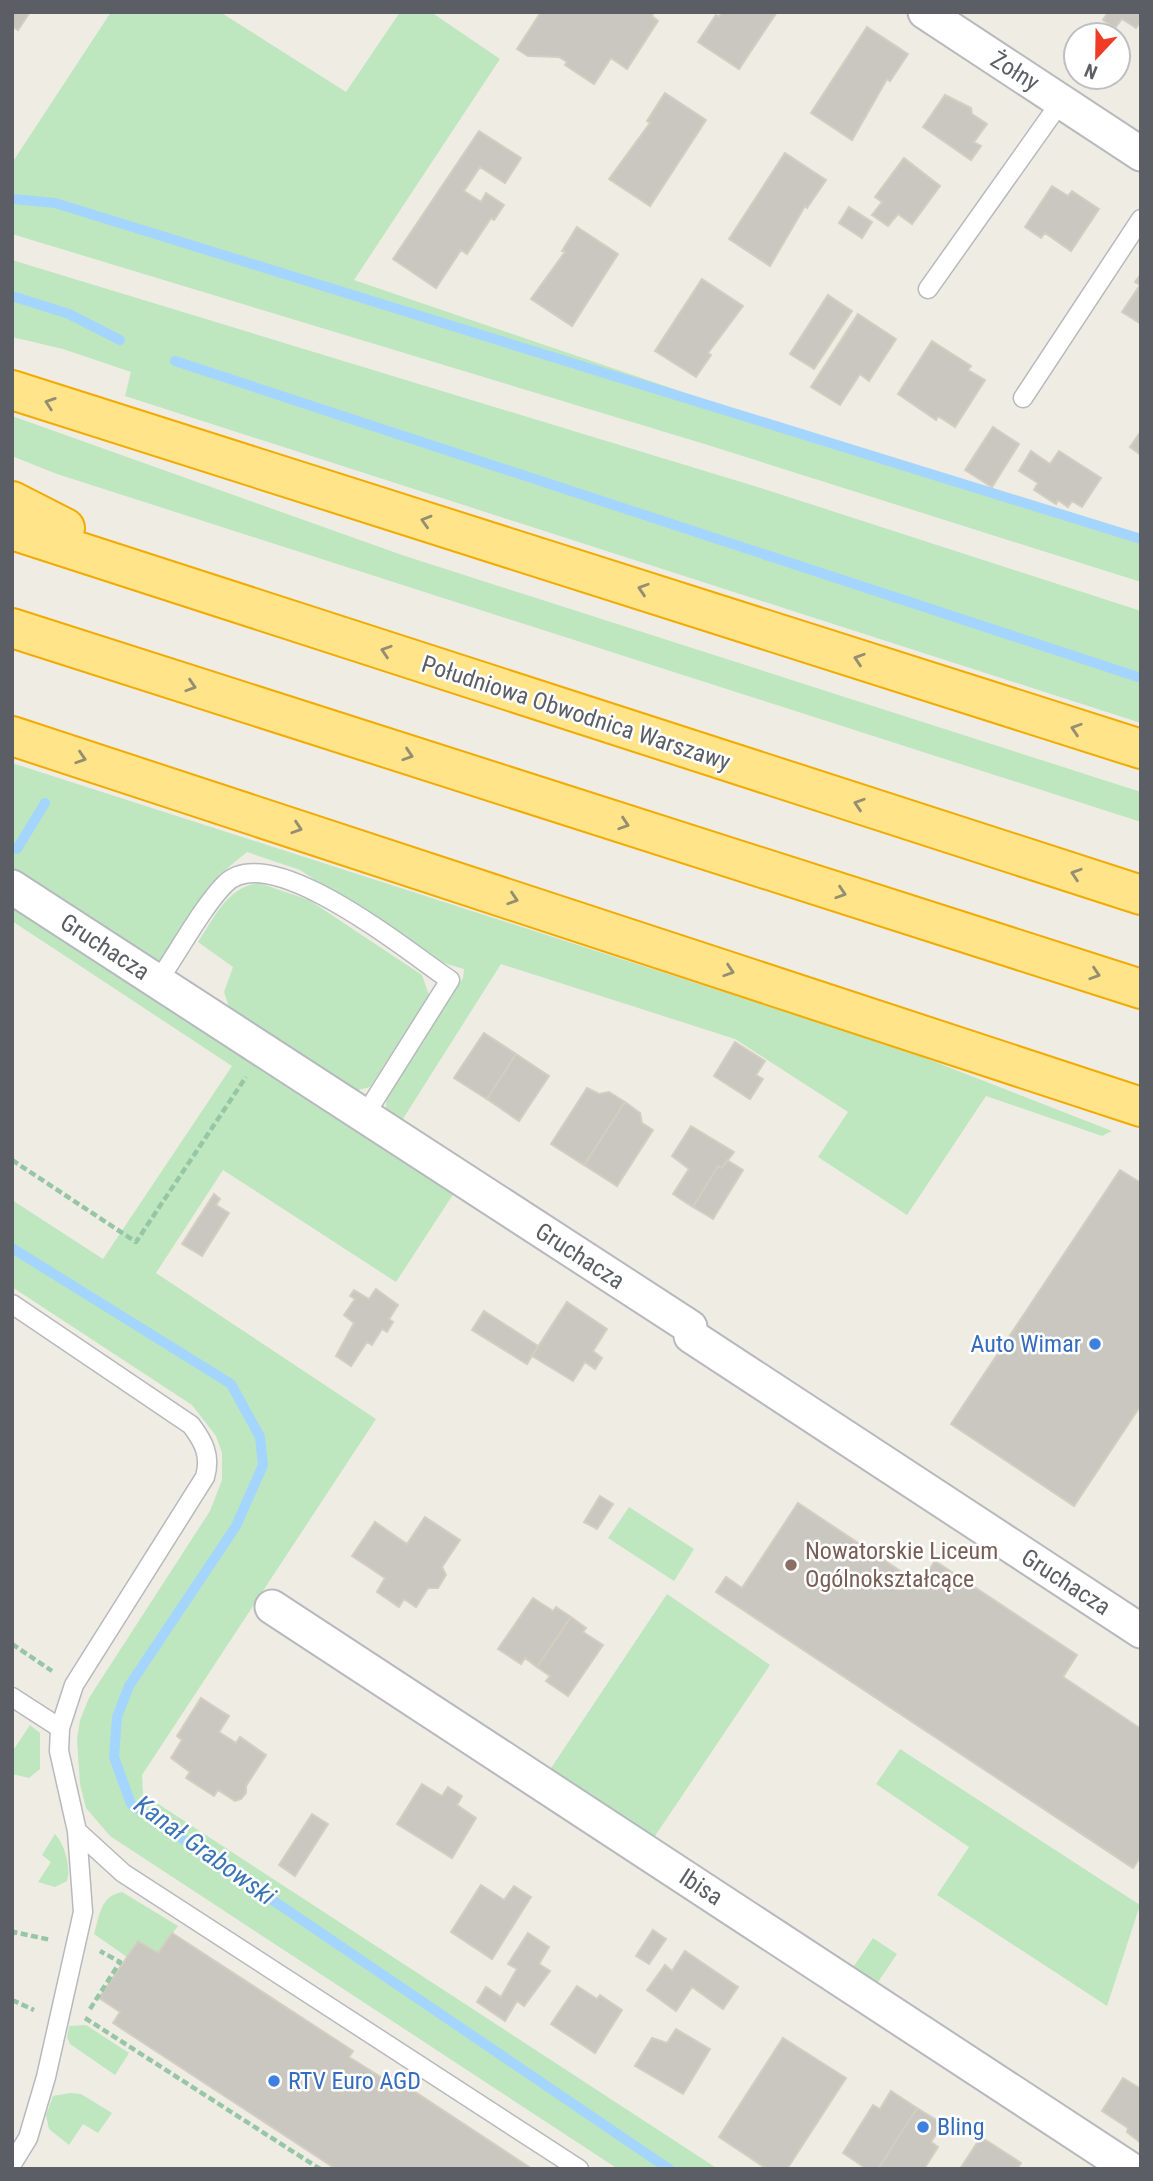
<svg xmlns="http://www.w3.org/2000/svg" width="1153" height="2181" viewBox="0 0 1153 2181" font-family="'Roboto Condensed',sans-serif">
<rect width="100%" height="100%" fill="#efece3"/>
<!-- green -->
<path fill="#bee7bf" d="M111 12H220L346 92 400 12H431L500 59 354 280 715 403V406L1141 534V582L698 442 12 234V163Z
M12 260 767 490 1141 611V723L125 396 131 372 63 349 12 337Z
M12 416 402 555 1141 792V822L57 474 12 456Z
M12 763 907 1051 1112 1131 1102 1136 986 1096 907 1215 818 1157 848 1112 735 1039 501 964 401 1122 386 1112V1098L463 978 464 969 440 962 300 870 247 852 219 875 158 968 12 873Z
M259 883 309 900 422 975 429 995 370 1087 351 1092 230 1010 224 992 233 967 198 942C215 917 227 887 259 883Z
M12 899 456 1190 396 1282 223 1170 156 1273 376 1419 142 1775 143 1794 718 2169H618L110 1836 86 1808 80 1784 77 1739 80 1720 89 1698 210 1511 222 1480V1453L216 1436 192 1405 12 1287V1200L103 1259 232 1066 12 921Z
M629 1507 694 1549 674 1581 608 1538Z
M667 1594 770 1665 651 1842 547 1774Z
M30 1725 40 1733V1769L29 1778 12 1774V1752Z
M900 1749 1140 1905 1107 2006 937 1895 969 1847 876 1784Z
M55 1834C65 1845 71 1867 67 1881L55 1887 38 1882 51 1862 42 1855Z
M122 1892 178 1926 158 1953 138 1941 127 1957 94 1934C100 1915 100 1896 122 1892Z
M873 1938 897 1954 876 1985 852 1969Z
M86 2025 129 2053 115 2075 70 2044 67 2037 69 2026Z
M70 2093 81 2094 112 2113 98 2133 83 2124 69 2145 49 2129 46 2115 53 2096Z"/>
<g fill="none" stroke-linecap="round" stroke-linejoin="round">
<!-- stream -->
<path stroke="#a3d5ff" stroke-width="10" d="M12 199 55 203 1141 539
M12 296 69 314 120 340
M175 361 1141 678
M17 849 45 803
M12 1248 231 1384 260 1437 263 1465 236 1526 129 1686 117 1717 114 1757 131 1804 669 2169"/>
</g>
<!-- building -->
<path fill="#cac6c0" stroke="#d4cec1" stroke-width="2" d="M12 12H30L18 30 12 26Z
M541 12H654L652 16 658 21 627 69 611 58 594 84 565 65 567 62 559 57 528 56 517 49Z
M722 12H777L739 69 698 42 716 15 719 17Z
M1108 12H1141V21L1136 28 1122 19 1115 28 1103 20Z
M867 27 908 54 890 81 887 79 852 140 811 113Z
M665 93 706 120 650 206 609 179 650 123 647 121Z
M945 95 971 108 972 114 987 124 974 142 981 146 971 160 923 127Z
M479 131 521 158 505 183 480 167 464 191 481 202 486 193 504 205 494 220 491 218 467 254 461 250 436 288 393 259Z
M785 153 826 180 807 208 805 206 770 266 729 239Z
M904 158 940 186 912 224 898 214 888 226 872 215 882 202 875 197Z
M1052 186 1068 196 1072 191 1099 209 1071 251 1045 233 1041 238 1025 227Z
M849 207 872 222 862 238 839 223Z
M577 227 618 254 572 326 531 299 565 252 562 251Z
M1141 274V324L1122 312 1140 285 1135 282Z
M702 279 743 306 708 353 711 355 696 377 655 351Z
M828 295 852 311 814 369 790 354Z
M858 314 896 339 869 381 860 374 840 405 811 387Z
M932 341 971 366 968 370 985 380 955 427 938 416 936 420 898 394Z
M993 427 1019 444 992 487 965 470Z
M1141 431V455L1130 447Z
M1031 451 1050 464 1059 451 1101 478 1082 507 1072 501 1068 507 1058 500 1056 504 1034 490 1038 483 1019 471Z
M484 1033 516 1054 487 1099 454 1078Z
M735 1042 765 1061 756 1075 763 1079 750 1099 714 1076Z
M516 1054 549 1076 519 1121 487 1099Z
M587 1088 599 1094 609 1092 625 1102 584 1165 551 1144Z
M625 1102 640 1113 642 1123 653 1130 617 1186 584 1165Z
M691 1126 734 1152 722 1168 718 1166 693 1207 673 1194 689 1169 672 1156Z
M727 1160 743 1170 713 1219 693 1207 718 1166 722 1168Z
M1120 1170 1141 1183V1405L1074 1506 951 1424Z
M214 1194 220 1199 216 1205 229 1213 202 1256 182 1244Z
M376 1289 398 1305 389 1319 393 1322 387 1332 382 1329 372 1345 367 1342 351 1366 336 1356 354 1323 344 1315 355 1299 350 1296 354 1290 369 1299Z
M567 1302 607 1329 593 1351 602 1358 595 1369 585 1362 573 1381 532 1356Z
M484 1311 538 1346 527 1364 472 1330Z
M600 1496 613 1504 597 1529 584 1522Z
M798 1503 920 1584 935 1561 1077 1655 1063 1677 1141 1729V1856L1133 1868 716 1592 726 1577 742 1588Z
M425 1517 460 1540 442 1567 446 1575 438 1588H428L416 1607 404 1599 399 1607 377 1592 385 1578 352 1556 375 1522 407 1544Z
M533 1598 553 1611 556 1607 571 1617 537 1667 525 1658 521 1664 498 1649Z
M571 1617 586 1628 583 1632 603 1645 568 1696 546 1681 550 1676 537 1667Z
M201 1698 229 1716 219 1732 236 1743 240 1737 266 1755 246 1786V1793L241 1799 235 1801 218 1790 214 1796 186 1778 190 1772 171 1758 182 1740 177 1736Z
M422 1784 442 1796 448 1787 462 1796 457 1805 476 1818 452 1858 397 1824Z
M312 1814 328 1824 295 1876 279 1865Z
M481 1885 504 1900 514 1886 531 1897 492 1959 451 1932Z
M653 1930 666 1939 649 1964 636 1956Z
M172 1933 353 2051 349 2057 384 2079 388 2074 532 2169H336L113 2023 120 2012 99 1998 138 1941 158 1953Z
M528 1933 549 1947 539 1964 550 1971 524 2006 517 2001 505 2021 477 2002 486 1987 501 1997 517 1969 508 1964Z
M685 1951 738 1987 723 2009 692 1987 676 2011 647 1990 665 1965 672 1971Z
M577 1986 597 1999 600 1995 622 2010 595 2053 551 2024Z
M676 2029 710 2049 683 2094 635 2066 652 2038 667 2043Z
M783 2038 846 2078 787 2169H767L719 2137Z
M1123 2078 1141 2089V2143L1127 2132 1128 2128 1102 2111Z
M891 2091 917 2108 878 2169H867L843 2153 873 2105 880 2109Z
M917 2108 943 2124 931 2142 938 2147 924 2169H878Z
M981 2137 1021 2163 1017 2169H960Z"/>
<g fill="none" stroke-linecap="round" stroke-linejoin="round">
<defs>
<path id="lane" d="M928 289 1062 100
M1023 398 1141 219
M158 981C177 954 203 906 225 884 270 838 408 952 450 980L365 1115
M12 1304 191 1425C204 1442 211 1456 205 1477L74 1685 60 1728 59 1751 77 1831 83 1912 46 2077 28 2138 12 2164
M12 1697 60 1728
M77 1831 123 1873 579 2169"/>
<path id="street" d="M925 12 1141 154
M12 887 690 1327 691 1336 1141 1631
M272 1607 1130 2169"/>
<path id="highway" d="M12 390 1141 749
M12 501 65 528
M12 530 1141 895
M12 628 1141 989
M12 736 1141 1107"/>
</defs>
<!-- lane casing -->
<use href="#lane" stroke="#b6b9be" stroke-width="21"/>
<!-- street casing -->
<use href="#street" stroke="#b6b9be" stroke-width="37"/>
<!-- highway casing -->
<use href="#highway" stroke="#f2ab00" stroke-width="42"/>
<!-- path -->
<path stroke="#96c6a5" stroke-width="4.5" stroke-dasharray="7 3.5" stroke-linecap="butt" d="M12 1160 136 1242 246 1077
M12 1644 52 1671
M12 1935 14 1932 51 1940
M12 2000 34 2010
M90 2009 120 1962 100 1951
M85 2018 320 2169"/>
<!-- lane -->
<use href="#lane" stroke="#fff" stroke-width="18"/>
<!-- street -->
<use href="#street" stroke="#fff" stroke-width="33"/>
<!-- highway -->
<use href="#highway" stroke="#ffe48a" stroke-width="38"/>
</g>
<!-- one-way arrows -->
<defs><path id="oneway-chevron" d="M-2-3.5L2.5 0L-2 3.5" fill="none" stroke-width="1.6" stroke-linecap="round" stroke-linejoin="round" transform="scale(1.75)"/></defs>
<g stroke="#948e72">
<use href="#oneway-chevron" transform="translate(50 403) rotate(-161)"/>
<use href="#oneway-chevron" transform="translate(426 521) rotate(-163)"/>
<use href="#oneway-chevron" transform="translate(643 589) rotate(-162)"/>
<use href="#oneway-chevron" transform="translate(386 651) rotate(-162)"/>
<use href="#oneway-chevron" transform="translate(859 659) rotate(-162)"/>
<use href="#oneway-chevron" transform="translate(191 686) rotate(18)"/>
<use href="#oneway-chevron" transform="translate(1076 729) rotate(-162)"/>
<use href="#oneway-chevron" transform="translate(408 755) rotate(18)"/>
<use href="#oneway-chevron" transform="translate(81 758) rotate(18)"/>
<use href="#oneway-chevron" transform="translate(859 804) rotate(-162)"/>
<use href="#oneway-chevron" transform="translate(624 824) rotate(18)"/>
<use href="#oneway-chevron" transform="translate(297 828) rotate(18)"/>
<use href="#oneway-chevron" transform="translate(1076 874) rotate(-162)"/>
<use href="#oneway-chevron" transform="translate(841 893) rotate(18)"/>
<use href="#oneway-chevron" transform="translate(513 899) rotate(18)"/>
<use href="#oneway-chevron" transform="translate(729 971) rotate(18)"/>
<use href="#oneway-chevron" transform="translate(1095 974) rotate(18)"/>
</g>
<!-- markers -->
<g fill="#3f7fe0" stroke="#fff" stroke-width="2.5">
<circle cx="1095" cy="1344" r="7"/>
<circle cx="274" cy="2081" r="7"/>
<circle cx="923" cy="2127" r="7"/>
</g>
<circle fill="#8d6e63" stroke="#fff" stroke-width="2.5" cx="791" cy="1565" r="7"/>
<g text-anchor="middle" stroke-width="5" stroke-linejoin="round" paint-order="stroke">
<!-- street labels -->
<g font-size="24" fill="#5b5f65" stroke="#fff">
<text transform="translate(1015 71) rotate(32)" y="8">Żołny</text>
<text transform="translate(576 713) rotate(18)" y="8">Południowa Obwodnica Warszawy</text>
<text transform="translate(105 947) rotate(33)" y="8">Gruchacza</text>
<text transform="translate(580 1256) rotate(33)" y="8">Gruchacza</text>
<text transform="translate(1066 1582) rotate(33)" y="8">Gruchacza</text>
<text transform="translate(701 1887) rotate(33)" y="8">Ibisa</text>
</g>
<!-- shop labels -->
<g font-size="24" fill="#366cbe" stroke="#fff" text-anchor="start">
<text x="1081" y="1352" text-anchor="end">Auto Wimar</text>
<text x="288" y="2089">RTV Euro AGD</text>
<text x="937" y="2135">Bling</text>
</g>
<!-- education labels -->
<g font-size="24" fill="#785e54" stroke="#fff" text-anchor="start">
<text x="805" y="1559">Nowatorskie Liceum<tspan x="805" dy="28">Ogólnokształcące</tspan></text>
</g>
<!-- water labels -->
<g font-size="26" font-style="italic" fill="#3b74b6" stroke="#fff">
<text transform="translate(205 1850) rotate(36)" y="9">Kanał Grabowski</text>
</g>
</g>
<!-- border -->
<rect width="1153" height="2181" fill="none" stroke="#5b5f65" stroke-width="28"/>
<!-- north arrow -->
<g transform="translate(1097 56) rotate(202)"><circle r="33" fill="#ffffff" stroke="#bdbfc1" stroke-width="2"/>
<path d="M0-5L12 26L0 18L-12 26Z" fill="#f13b27"/>
<text y="-10" font-size="19" font-weight="bold" text-anchor="middle" fill="#5b5f65">N</text>
</g>
</svg>
